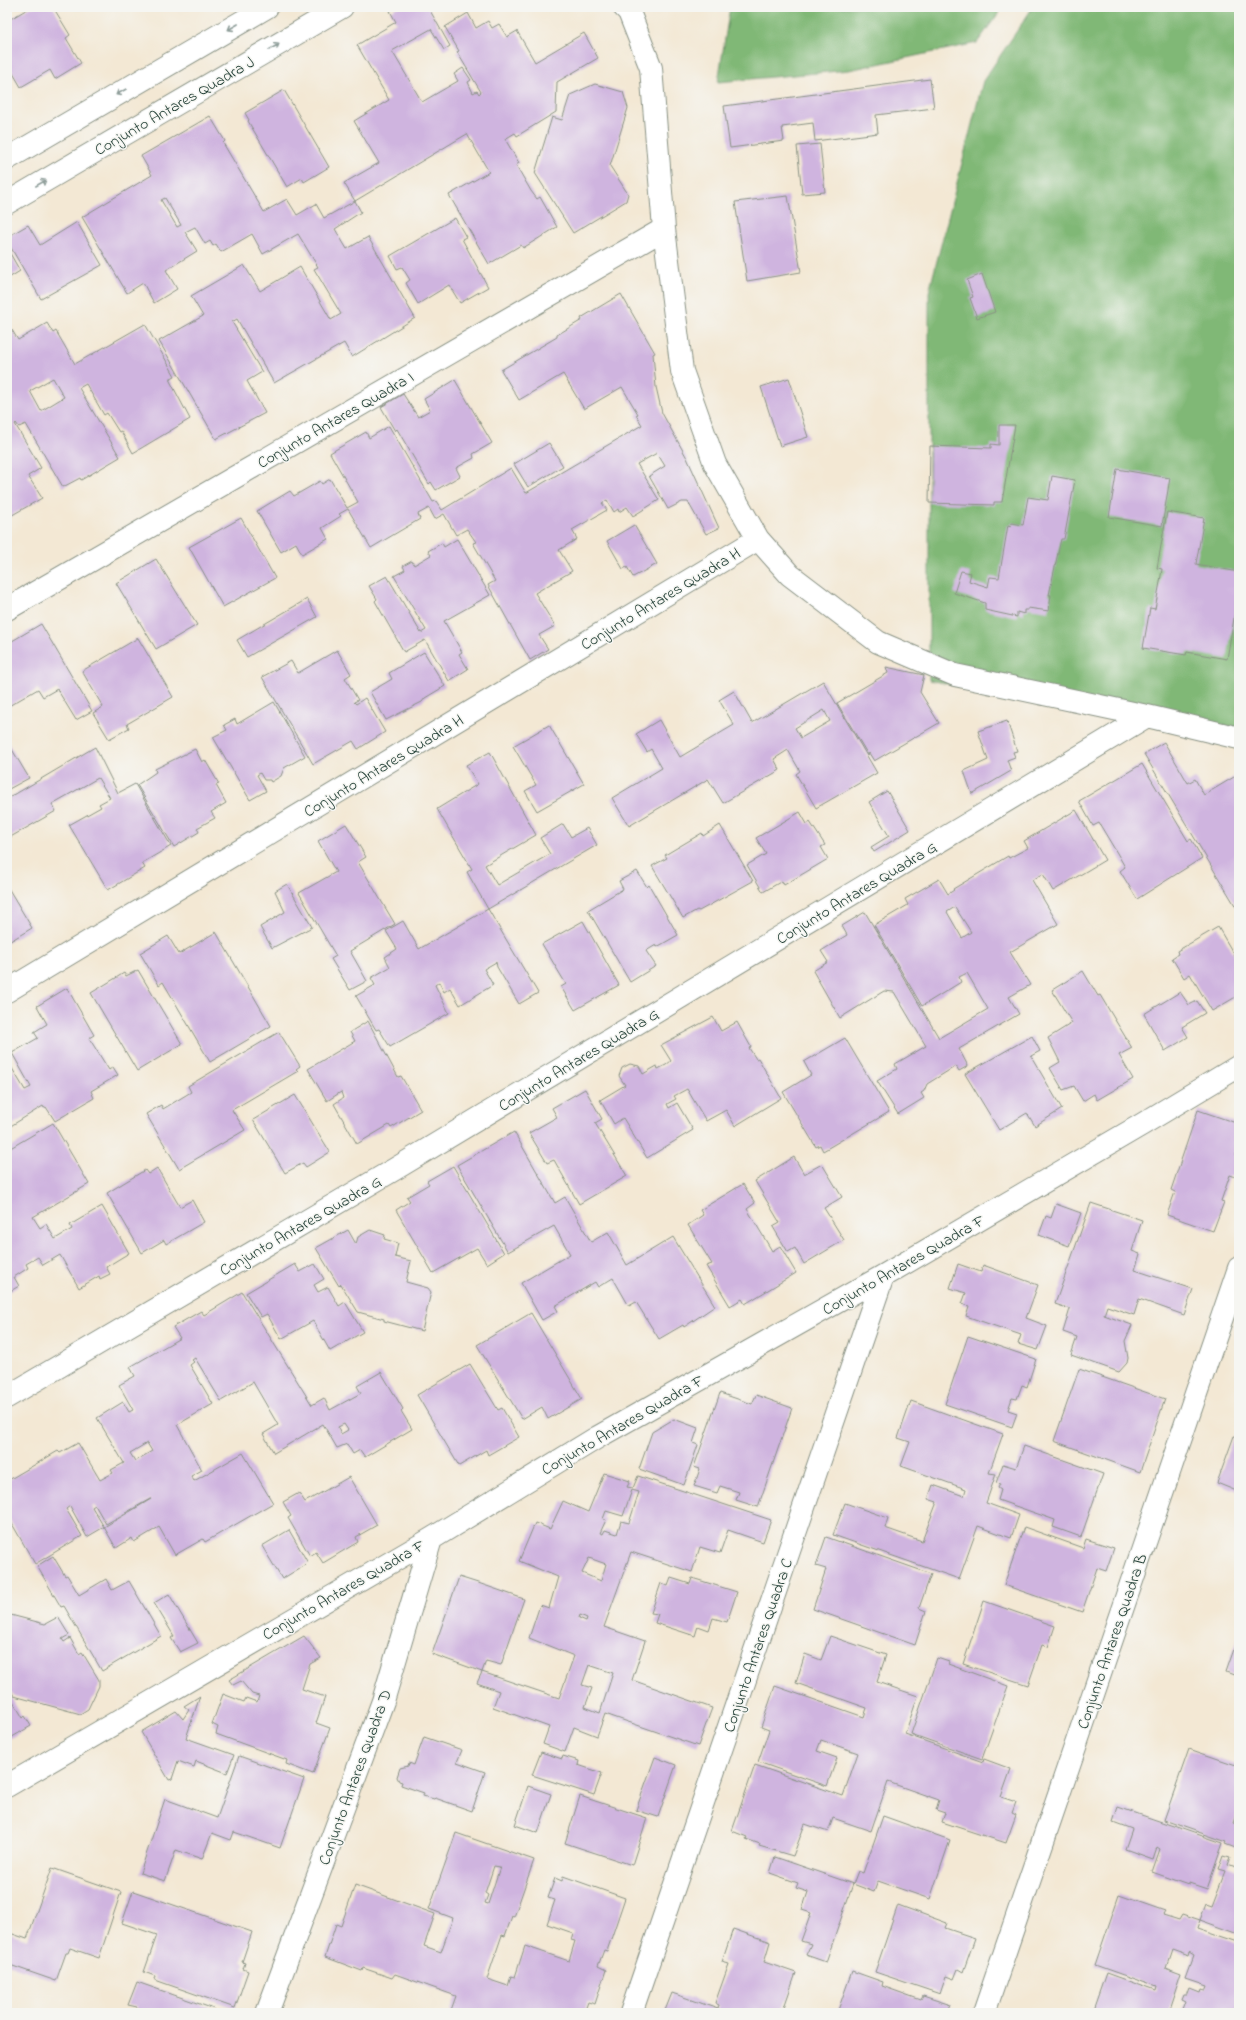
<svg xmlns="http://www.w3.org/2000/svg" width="1246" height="2020" viewBox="0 0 1246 2020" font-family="'Indie Flower',sans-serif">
<rect width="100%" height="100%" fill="#f6f6f2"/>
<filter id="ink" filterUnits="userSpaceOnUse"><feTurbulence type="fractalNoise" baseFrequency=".025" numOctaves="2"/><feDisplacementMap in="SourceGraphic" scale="8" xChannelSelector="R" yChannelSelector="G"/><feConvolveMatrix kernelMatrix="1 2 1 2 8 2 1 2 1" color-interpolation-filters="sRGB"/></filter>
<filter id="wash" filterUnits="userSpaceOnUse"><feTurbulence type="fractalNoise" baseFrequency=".012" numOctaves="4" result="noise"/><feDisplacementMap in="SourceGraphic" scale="16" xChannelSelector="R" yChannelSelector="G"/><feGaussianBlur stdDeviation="0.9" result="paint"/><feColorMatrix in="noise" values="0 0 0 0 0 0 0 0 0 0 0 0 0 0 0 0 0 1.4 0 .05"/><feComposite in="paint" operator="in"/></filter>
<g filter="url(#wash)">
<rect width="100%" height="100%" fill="#f3e8d4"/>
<!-- forest -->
<path fill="#80b876" stroke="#507a55" d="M730 7H1003L977 43 849 70 718 82Z
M1033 7H1239V743L929 680V292L983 81Z"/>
<g id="blocks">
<!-- building -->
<path fill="#cfb4df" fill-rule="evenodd" d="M31 7H53L70 35 66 38 81 63 55 79 50 70 21 87 7 63V21Z
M397 7H428L450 46 444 50 431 29 392 51 422 102 458 81 454 74 463 68 471 80 468 82 473 93 477 91 479 94 481 92 457 52 459 51 445 27 468 13 476 28 488 21 492 28 499 24 507 37 517 31 535 62 584 33 598 58 557 82 556 112 517 136 515 133 505 139 519 163 516 165 531 191 537 199 540 197 557 227 523 248 521 245 489 264 449 195 489 172 467 134 355 201 344 183 379 163 354 121 389 100 357 45 396 22 390 11Z
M783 7H793L792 10Z
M930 79 934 108 876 115 878 133 815 141 813 123 782 127 784 141 730 148 724 106Z
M595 84 623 92 628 108 610 166 628 194 626 201 573 233 535 173 552 117 562 120 570 95Z
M284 90 329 167 304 182 302 178 287 187 248 121 249 120 245 113Z
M210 116 225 141 223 143 264 212 287 199 297 215 316 204 324 218 355 201 361 212 335 229 347 249 368 237 415 318 352 357 344 343 274 383 237 319 232 322 262 372 247 381 265 413 216 439 159 341 203 316 191 296 244 265 260 291 300 267 331 320 341 314 314 269 318 267 298 234 263 254 252 234 221 252 216 244 213 246 210 241 205 244 195 227 185 232 197 251 166 270 177 289 154 303 143 283 127 293 82 217 152 175 141 156ZM165 198 181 225 177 227 161 200Z
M820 144 825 192 802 194 797 146Z
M788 196 801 272 747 281 735 202Z
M455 218 466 237 462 239 488 287 460 303 449 285 418 304 406 283 410 280 402 267 397 269 390 256Z
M77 222 102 265 41 299 7 241V237L28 225 40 245Z
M7 248 20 271 7 279Z
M982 274 995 312 977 318 970 298 973 297 967 280Z
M621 294 655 353 653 354 656 387 662 413 687 458 719 528 706 534 688 502H682L668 509 649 476 665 466 657 453 637 464 659 500 633 516 627 507 619 512 618 509 614 512 607 500 602 503 607 510 572 530 577 539 559 550 572 571 535 593 555 626 539 635 548 649 530 660 488 585 495 581 473 543 476 542 467 529 456 535 444 514 435 519 429 508 418 514 420 519 371 548 348 509 339 514 341 516 322 528 328 539 302 554 296 543 281 552 257 511 290 491 294 496 320 481 322 484 330 479 347 508 358 502 330 453 366 432 369 438 389 426 433 502 436 501 442 510 511 468 526 493 642 425 636 415 638 414 622 387 584 409 563 374 519 400 501 370 557 337V335L582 320 581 318Z
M47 323 53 333 56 331 75 364 145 324 175 376 169 379 190 419 133 453 121 431 119 432 107 413 104 415 86 384 79 388 120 457 81 480 80 478 63 487 26 424 19 427 16 423 15 424 41 468 28 476 42 498 7 518V333L12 330 18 340ZM53 378 64 397 41 411 30 391Z
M789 378 808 437 780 446 761 387Z
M455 380 492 443 473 454 474 458 456 468 460 476 436 490 431 482 429 484 397 429 395 431 381 407 403 394 418 417 430 410 424 399Z
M999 425H1015L1002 502H994V505L929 503 930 446 991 448V444L999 445Z
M549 443 563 466 528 487 514 464Z
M1117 469 1170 478 1162 526 1109 517Z
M1052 476 1075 480 1064 539H1061L1049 595H1051L1049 611 1028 608V610H1024V614L1017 612V617L985 610V603L954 593 961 571 971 573 969 581 988 587 990 577 999 578 1008 525 1011 526 1012 523 1023 525 1028 497 1048 500Z
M1167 512 1204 518 1196 564 1239 572V589L1227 659 1187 652 1186 655 1143 648 1150 608 1155 609 1160 582 1162 569 1157 568Z
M241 518 275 578 223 607 189 547Z
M634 525 657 564 633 577 627 567 623 569 607 541Z
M457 539 490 595 444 621 462 652 459 654 468 669 449 681 425 640 404 652 375 601 377 599 369 586 387 576 421 633 426 630 394 576 405 570 403 566 412 561 414 565 431 555 428 551 442 543 444 547Z
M156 559 197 625 156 649 116 583Z
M307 599 317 617 247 657 237 640Z
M41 624 92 711 76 720 57 689 43 697 38 689 7 707V644Z
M138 638 173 697 127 724 129 728 109 739 93 713 103 707 82 671Z
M337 650 351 674 345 678 358 700 354 702 356 704 365 698 385 732 358 749 353 741 313 764 262 677 291 661 298 673Z
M424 652 445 686 425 698 422 702 386 720 370 692 392 679 389 673Z
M886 667 924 675 920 692 939 723 874 761 869 753 868 755 837 703 888 673Z
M823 681 877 773 816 808 796 774 800 771 788 750 774 759 780 770 723 803 708 779 629 826 612 798 662 768 651 749 647 752 636 734 659 720 680 757 734 725 719 700 734 691 752 723ZM824 710 830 721 801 738 795 728Z
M274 702 305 756 284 768 281 776 271 782 270 780H264L260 773 257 775 266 791 250 800 213 737 227 730 224 725 235 719 237 724Z
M1007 721 1017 751 1013 752 1015 757 1007 760 1011 771 972 794 964 771 988 760 978 731Z
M549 725 584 784 537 811 525 791 536 785 513 746Z
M7 741 29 778 7 790Z
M1164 742 1188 783 1195 779 1204 795 1239 774V912L1144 754Z
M95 747 118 793 135 784 171 846 142 863 145 868 108 890 69 825 101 807 99 804 110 798 98 778 52 804 56 811 7 839V799Z
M195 749 202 762 205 760 219 784 216 785 226 803 211 812 215 818 197 828 199 832 174 847 137 785 156 772 155 769Z
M490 752 536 835 485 865 497 885 550 854 540 838 563 824 571 837 587 828 597 845 488 909 467 872 472 869 437 809 478 784 466 765Z
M1142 764 1188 841 1191 839 1202 858 1137 899 1120 871 1125 867 1117 853 1099 823 1093 826 1079 801Z
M887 791 910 830 874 852 871 847 889 836 869 802Z
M1076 810 1105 860 1053 891 1043 874 1032 880 1058 924 1010 952 1030 985 1009 997 1019 1014 959 1049 968 1066 959 1071 956 1066 927 1084 924 1091 921 1093 924 1098 898 1114 877 1081 897 1069 895 1064 926 1046 894 992 884 991 840 1018 813 971 828 962 821 951 847 935 842 926 865 912 939 1038 988 1009 967 973 959 977 961 982 922 1006 874 925 908 905 905 899 939 879 948 894 954 890 953 889 1008 856 1009 858 1028 848 1024 841ZM955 907 971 932 962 938 947 912Z
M800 812 807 824 810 822 825 845 821 847 828 859 784 885 782 881 763 892 747 865 766 854 756 838Z
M346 824 366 857 358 862 395 924 350 951 367 981 350 990 331 959 336 956 299 893 336 872 318 841Z
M720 825 753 881 699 911 697 910 683 918 652 866 667 858 665 855 702 833 703 836Z
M637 871 647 887 649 885 678 935 657 947 656 945 646 951 656 966 630 982 588 910 623 889 619 881Z
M287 884 312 927 272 948 260 927 285 912 275 891Z
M7 886 32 928 7 943Z
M488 909 538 993 519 1004 497 967 496 962 484 969 493 985 460 1005 450 988 444 992 439 982 435 985 449 1013 390 1047 379 1029 376 1030 356 996 375 985 371 978 390 967 385 957 397 949 386 931 403 921 419 949Z
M583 921 619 985 575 1010 561 987 566 984 542 944Z
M1218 927 1239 963V995L1212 1011 1190 974 1184 978 1172 958 1178 954 1177 951Z
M216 932 271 1026 210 1062 163 982 159 985 140 953 168 936 179 954Z
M138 970 182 1044 137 1071 91 993 124 973 126 976Z
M1083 971 1098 996 1100 995 1132 1048 1119 1055 1133 1079 1097 1100 1094 1094 1083 1101 1074 1086 1063 1090 1050 1068 1060 1062 1048 1038 1072 1023 1052 990Z
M67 988 94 1035 89 1038 109 1070 113 1067 118 1075 91 1091 94 1098 55 1121 46 1107 44 1108 43 1106 9 1127 7 1125V1060L25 1090 31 1087 12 1053 38 1038 34 1032 47 1024 37 1006Z
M1180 992 1189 1005 1197 1001 1205 1013 1182 1027 1188 1037 1165 1051 1144 1014Z
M713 1017 721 1031 737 1022 751 1047 749 1048 756 1059 758 1058 781 1098 735 1126 726 1110 706 1121 687 1089 674 1096 676 1099 667 1104 669 1108 677 1103 693 1130 647 1158 623 1118 614 1124 600 1100 625 1085 619 1076 622 1068 630 1064 639 1066 643 1074 657 1066 658 1069 666 1065 671 1061 661 1045Z
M368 1021 398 1077 401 1076 421 1110 391 1128 389 1125 357 1144 334 1104 343 1098 341 1092 327 1101 308 1069 355 1041 350 1032Z
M279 1032 300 1066 296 1069 298 1071 232 1110 245 1130 179 1169 146 1114 161 1105 163 1109 191 1092 188 1086Z
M1032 1036 1040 1051 1031 1056 1062 1109 1035 1126 1027 1113 999 1130 965 1074Z
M845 1038 889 1112 823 1151 820 1145 816 1147 783 1092 811 1075 804 1062Z
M585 1089 602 1119 595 1123 627 1176 579 1204 554 1160 547 1163 529 1133 557 1117 552 1108Z
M295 1095 330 1152 306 1167 303 1163 285 1173 253 1120Z
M1198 1110 1239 1124V1146L1236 1155 1239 1156V1178L1230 1175 1221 1201 1224 1202 1213 1231 1167 1215 1175 1192 1171 1190Z
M53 1123 89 1184 33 1217 40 1228 46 1224 55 1239 72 1229 70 1225 102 1206 129 1253 106 1267 110 1274 100 1279 99 1276 79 1288 60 1255 43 1265 38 1257 26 1264 28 1268 14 1277 19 1286 7 1293V1150Z
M514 1132 555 1203 565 1197 591 1242 608 1232 627 1265 673 1237 715 1306 684 1327 683 1325 659 1339 636 1302 629 1306 613 1278 598 1287 595 1282 555 1306 558 1311 542 1320 521 1283 570 1254 554 1226 508 1252 457 1165Z
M794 1157 804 1174 822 1164 842 1197 824 1208 844 1240 804 1264 795 1248 788 1252 773 1227 780 1223 755 1181Z
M453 1166 504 1253 487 1264 477 1248 433 1273 396 1210 410 1201 407 1197 429 1184 427 1181Z
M157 1168 180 1207 192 1200 204 1222 166 1244 164 1240 142 1253 107 1193 145 1170 148 1174Z
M743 1184 755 1203 747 1209 772 1251 780 1246 796 1273 745 1304 742 1299 730 1306 706 1266 712 1264 688 1225 703 1215 700 1210Z
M1091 1203 1142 1220 1132 1251 1140 1254 1135 1270 1193 1289 1184 1315 1139 1299 1134 1315 1107 1306 1104 1315 1132 1325 1125 1341 1128 1358 1127 1363 1119 1372 1071 1355 1077 1337 1063 1332 1070 1309 1055 1304Z
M1056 1204 1081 1213 1069 1246 1039 1235 1046 1216 1051 1218Z
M348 1230 356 1244 358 1237 370 1230 385 1235 384 1239 398 1243 395 1257 411 1261 406 1282 428 1288 431 1292 422 1331 384 1321V1319L358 1312 341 1284 339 1286 316 1248Z
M295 1264 300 1272 315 1264 324 1279 314 1285 318 1292 328 1287 339 1306 345 1302 363 1332 330 1351 313 1321 281 1339 267 1314 261 1317 246 1293Z
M958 1264 981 1272 983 1265 1038 1285 1026 1318 1047 1326 1038 1350 1018 1344 1021 1335 966 1316 969 1306 962 1304 966 1293 950 1288Z
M242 1292 312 1405 324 1398 330 1410 361 1393 357 1386 381 1372 403 1409 401 1411 412 1429 365 1457 360 1450 353 1454 347 1444 337 1448 323 1424 274 1453 263 1434 278 1425 253 1382 221 1401 195 1358 192 1360 194 1362 190 1365 213 1404 177 1425 202 1470 191 1476 194 1481 243 1453 273 1503 205 1542 203 1539 175 1555 159 1527 134 1542 132 1538 116 1548 104 1527 87 1537 70 1506 66 1509 82 1536 35 1564 7 1515V1481L58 1451 60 1453 78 1443 100 1480 113 1473 111 1470 124 1463 97 1418 123 1402 129 1412 133 1410 119 1385 135 1376 130 1367 180 1338 173 1327 201 1311 204 1315ZM344 1424 348 1430 341 1434 338 1427ZM147 1443 152 1451 135 1461 130 1453ZM150 1499H151L104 1527 92 1507 95 1505 106 1524Z
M531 1313 582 1399 548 1419 542 1407 522 1419 477 1345Z
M968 1336 1036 1359 1027 1387 1022 1385 1017 1399 1012 1398 1008 1410 1017 1413 1012 1427 945 1404Z
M470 1364 498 1410 502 1408 519 1437 488 1455 486 1450 459 1466 417 1395Z
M1079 1369 1165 1399 1140 1472 1054 1441Z
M720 1393 752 1404 756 1395 792 1408 758 1507 736 1500 739 1492 720 1486 717 1493 694 1486 700 1469 694 1467Z
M911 1401 1003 1434 989 1473 996 1474 986 1503 1019 1515 1011 1538 978 1526 959 1579 833 1535 845 1503 888 1518 885 1528 922 1541 937 1502 928 1499 933 1485 964 1496 966 1489 901 1466 910 1442 898 1438Z
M674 1419 698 1428 693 1443 698 1445 684 1485 639 1469 652 1432Z
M1234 1436 1239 1437V1492L1217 1483Z
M1024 1446 1103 1474 1081 1537 1053 1527 1055 1520 998 1500 1001 1490 998 1488 1000 1484 996 1483 1003 1464 1016 1468Z
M604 1473 630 1481 627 1487 633 1488 638 1476 771 1520 763 1542 728 1530 720 1553 700 1547 692 1572 631 1552 604 1627 645 1641 632 1680 712 1708 698 1746 605 1714 597 1736 574 1727 565 1752 543 1744 549 1727 493 1707 499 1691 477 1683 482 1672 432 1654 459 1577 481 1584 524 1599 501 1665 486 1661 482 1672 559 1698 574 1656 529 1638 540 1605 549 1608 558 1577 519 1561 535 1523 550 1529 563 1501 588 1512ZM632 1490 639 1492 629 1523 621 1521 617 1534 605 1530 603 1534 600 1533 606 1520 603 1519 606 1511 623 1516ZM589 1558 606 1564 601 1581 582 1573ZM580 1615 587 1618 586 1621 579 1618ZM589 1665 613 1673 600 1713 585 1707 592 1688 582 1685Z
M349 1477 377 1525 356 1537 358 1542 323 1563 316 1552 310 1556 288 1518 291 1516 283 1502 299 1493 305 1502Z
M1024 1527 1083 1548 1086 1539 1114 1548 1106 1571 1097 1568 1082 1612 1004 1585Z
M289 1530 308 1563 282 1579 262 1546Z
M826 1537 931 1574 919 1608 926 1611 915 1645 813 1609 826 1569 816 1566Z
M53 1556 65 1576 67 1575 79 1595 106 1579 112 1590 129 1581 161 1636 102 1671 64 1606 61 1607 37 1566Z
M671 1578 690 1584 692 1578 737 1592 727 1622 713 1618 709 1630 698 1626 695 1636 655 1623 658 1614 651 1613 661 1583 668 1586Z
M169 1594 198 1643 180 1652 171 1638 174 1636 154 1603Z
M984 1601 1055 1626 1048 1647 1042 1645 1028 1685 963 1664Z
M7 1614 45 1624 58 1617 69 1635 62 1639 64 1642 70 1638 79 1654 82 1652 99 1680V1686L88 1709 80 1714 77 1713 14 1696 7 1684Z
M1239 1635V1677L1226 1672Z
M304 1636 321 1658 310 1664 302 1689 325 1697 316 1723 330 1728 313 1774 286 1764 287 1760 216 1734 218 1727 212 1724 223 1694 244 1702 246 1698 257 1702 259 1696 252 1694 241 1681 233 1685 229 1680Z
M830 1636 886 1655 877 1682 918 1696 905 1734 983 1762 984 1759 1011 1769 1001 1797 1016 1802 1012 1813 1016 1815 1006 1843 942 1822 945 1813 936 1810 939 1800 888 1782 871 1831 833 1818 828 1832 805 1824 793 1856 759 1846 760 1844 746 1839 747 1837 732 1831 755 1765 843 1796 858 1753 821 1740 817 1751 837 1758 827 1786 758 1762 769 1730 761 1727 775 1686 864 1717 867 1708 796 1683 805 1654 821 1660Z
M937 1658 949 1662 948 1664 1008 1686 982 1759 911 1734Z
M7 1691 23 1718 25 1716 31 1726 7 1740Z
M200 1696 186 1738 234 1755 227 1773 196 1761 194 1767 178 1761 172 1779 169 1780 141 1732 176 1711 183 1719 189 1710 184 1706Z
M424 1737 462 1750 457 1762 485 1772 472 1811 435 1798 434 1799 423 1796 424 1793 401 1785 402 1782 399 1781 397 1777 400 1768 408 1766 409 1763 414 1765Z
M1189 1749 1239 1766V1809L1234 1823 1239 1825V1849L1226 1844 1227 1842 1164 1820Z
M541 1752 562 1759 563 1756 579 1761 578 1765 602 1773 594 1795 532 1775Z
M239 1756 304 1779 280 1848 234 1832 231 1840 212 1833 202 1859 176 1850 165 1881 140 1873 165 1799 217 1818Z
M655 1757 676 1765 658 1817 636 1810Z
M528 1786 551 1794 538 1833 515 1825Z
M580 1796 647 1818 632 1865 565 1843Z
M1118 1807 1223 1843 1207 1889 1189 1883V1885L1152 1872 1160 1849 1157 1847 1153 1859 1125 1849 1132 1829 1113 1822Z
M883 1816 950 1840 930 1899 878 1881 874 1892 853 1884 826 1962 806 1955 811 1944 801 1941 811 1913 802 1910 808 1892 796 1888 798 1883 770 1873 775 1857 853 1884 858 1871 863 1873Z
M456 1833 534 1860 514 1917 512 1916 505 1936 502 1935 487 1979 508 1986 511 1976 515 1977 525 1946 569 1961 575 1941 571 1940 573 1933 547 1924 555 1900 548 1898 555 1878 562 1881 563 1876 625 1898 607 1951 604 1950 598 1966 606 1970 595 2004 588 2002 584 2013H450L456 1996 395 1974 392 1978 363 1968 362 1971 325 1957 336 1924 341 1926 355 1885 435 1914 424 1946 441 1952 453 1918 429 1909ZM494 1866 500 1867 488 1904 485 1903 488 1895 485 1893Z
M1223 1856 1230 1858 1227 1866 1237 1870 1239 1863V1915L1236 1923 1239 1924V1934L1200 1920 1197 1929 1239 1943V2013H1182L1186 2002 1182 2000 1184 1995H1187L1190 1987 1200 1991 1201 1988 1205 1989 1207 1984 1186 1977 1194 1955 1189 1952 1188 1956 1171 1950 1165 1968 1181 1974 1168 2013H1092L1106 1973 1156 1991 1157 1987 1095 1965 1119 1895 1165 1911 1163 1914 1179 1919 1182 1914 1200 1920 1206 1904 1212 1906 1225 1872 1218 1870Z
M52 1868 121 1892 99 1958 70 1948 68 1953H66L56 1981 7 1964V1932L27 1939Z
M133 1891 252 1932 242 1962 245 1963 243 1969 248 1971 235 2008 158 1981 154 1979 155 1976 144 1972 157 1935 122 1923Z
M898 1905 947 1923 945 1928 975 1938 963 1972 958 1969 954 1979 946 1976 940 1994 875 1972Z
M733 1929 770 1942 764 1962 796 1973 782 2013H742L737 2011V2013H730L723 2011 722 2013H664L672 1993 718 2009 719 2005 715 2003 729 1964 722 1962Z
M852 1971 883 1982 882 1986 921 2000 923 1996 951 2005 949 2010 952 2011V2013H837Z
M137 1982 214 2009 213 2013H135L137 2007 128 2005Z
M351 2010 360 2013H350Z"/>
</g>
</g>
<g filter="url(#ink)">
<use href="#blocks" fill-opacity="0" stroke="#899284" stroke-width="1"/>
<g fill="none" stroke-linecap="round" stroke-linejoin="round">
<defs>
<path id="minor" d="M624 7 629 12 651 68 664 229 682 371 715 464 758 539 790 575 878 642 955 675 1147 716 1239 738
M7 159 267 7
M7 203 342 7
M7 609 664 229
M7 991 758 539
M7 1397 395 1169 1147 716
M7 1786 431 1539 598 1437 883 1276 1141 1125 1239 1066
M267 2013 383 1701 431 1539
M631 2013 883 1276
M984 2013 1239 1268"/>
</defs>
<!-- minor casing -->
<use href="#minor" stroke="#899284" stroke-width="24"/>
<!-- minor -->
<use href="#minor" stroke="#fff" stroke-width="22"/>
</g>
<!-- one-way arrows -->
<defs><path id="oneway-shaft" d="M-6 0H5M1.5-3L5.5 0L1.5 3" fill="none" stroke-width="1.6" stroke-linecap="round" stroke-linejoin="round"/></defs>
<g stroke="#8f9e9a">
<use href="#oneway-shaft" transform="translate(233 27) rotate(150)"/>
<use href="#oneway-shaft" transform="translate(274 47) rotate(-30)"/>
<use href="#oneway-shaft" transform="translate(121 92) rotate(150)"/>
<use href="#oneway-shaft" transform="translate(41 183) rotate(-30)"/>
</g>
</g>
<g text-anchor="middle" stroke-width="3" stroke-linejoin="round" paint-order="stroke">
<!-- street labels -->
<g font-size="16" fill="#1f3d34" stroke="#f6f6f2">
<text transform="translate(174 105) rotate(-30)" y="6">Conjunto Antares Quadra J</text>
<text transform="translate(335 419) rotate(-30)" y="6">Conjunto Antares Quadra I</text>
<text transform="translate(660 598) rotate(-31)" y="6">Conjunto Antares Quadra H</text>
<text transform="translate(383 765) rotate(-31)" y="6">Conjunto Antares Quadra H</text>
<text transform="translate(856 892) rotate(-31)" y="6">Conjunto Antares Quadra G</text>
<text transform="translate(578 1059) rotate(-31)" y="6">Conjunto Antares Quadra G</text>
<text transform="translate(300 1225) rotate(-30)" y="6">Conjunto Antares Quadra G</text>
<text transform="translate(903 1264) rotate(-30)" y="6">Conjunto Antares Quadra F</text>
<text transform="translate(622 1424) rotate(-30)" y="6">Conjunto Antares Quadra F</text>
<text transform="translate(343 1589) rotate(-30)" y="6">Conjunto Antares Quadra F</text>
<text transform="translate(1111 1641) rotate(-71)" y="6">Conjunto Antares Quadra B</text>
<text transform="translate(757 1645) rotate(-71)" y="6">Conjunto Antares Quadra C</text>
<text transform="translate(354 1777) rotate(-70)" y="6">Conjunto Antares Quadra D</text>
</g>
</g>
<!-- margin -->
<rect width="1246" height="2020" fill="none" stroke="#f6f6f2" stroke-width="24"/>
</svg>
